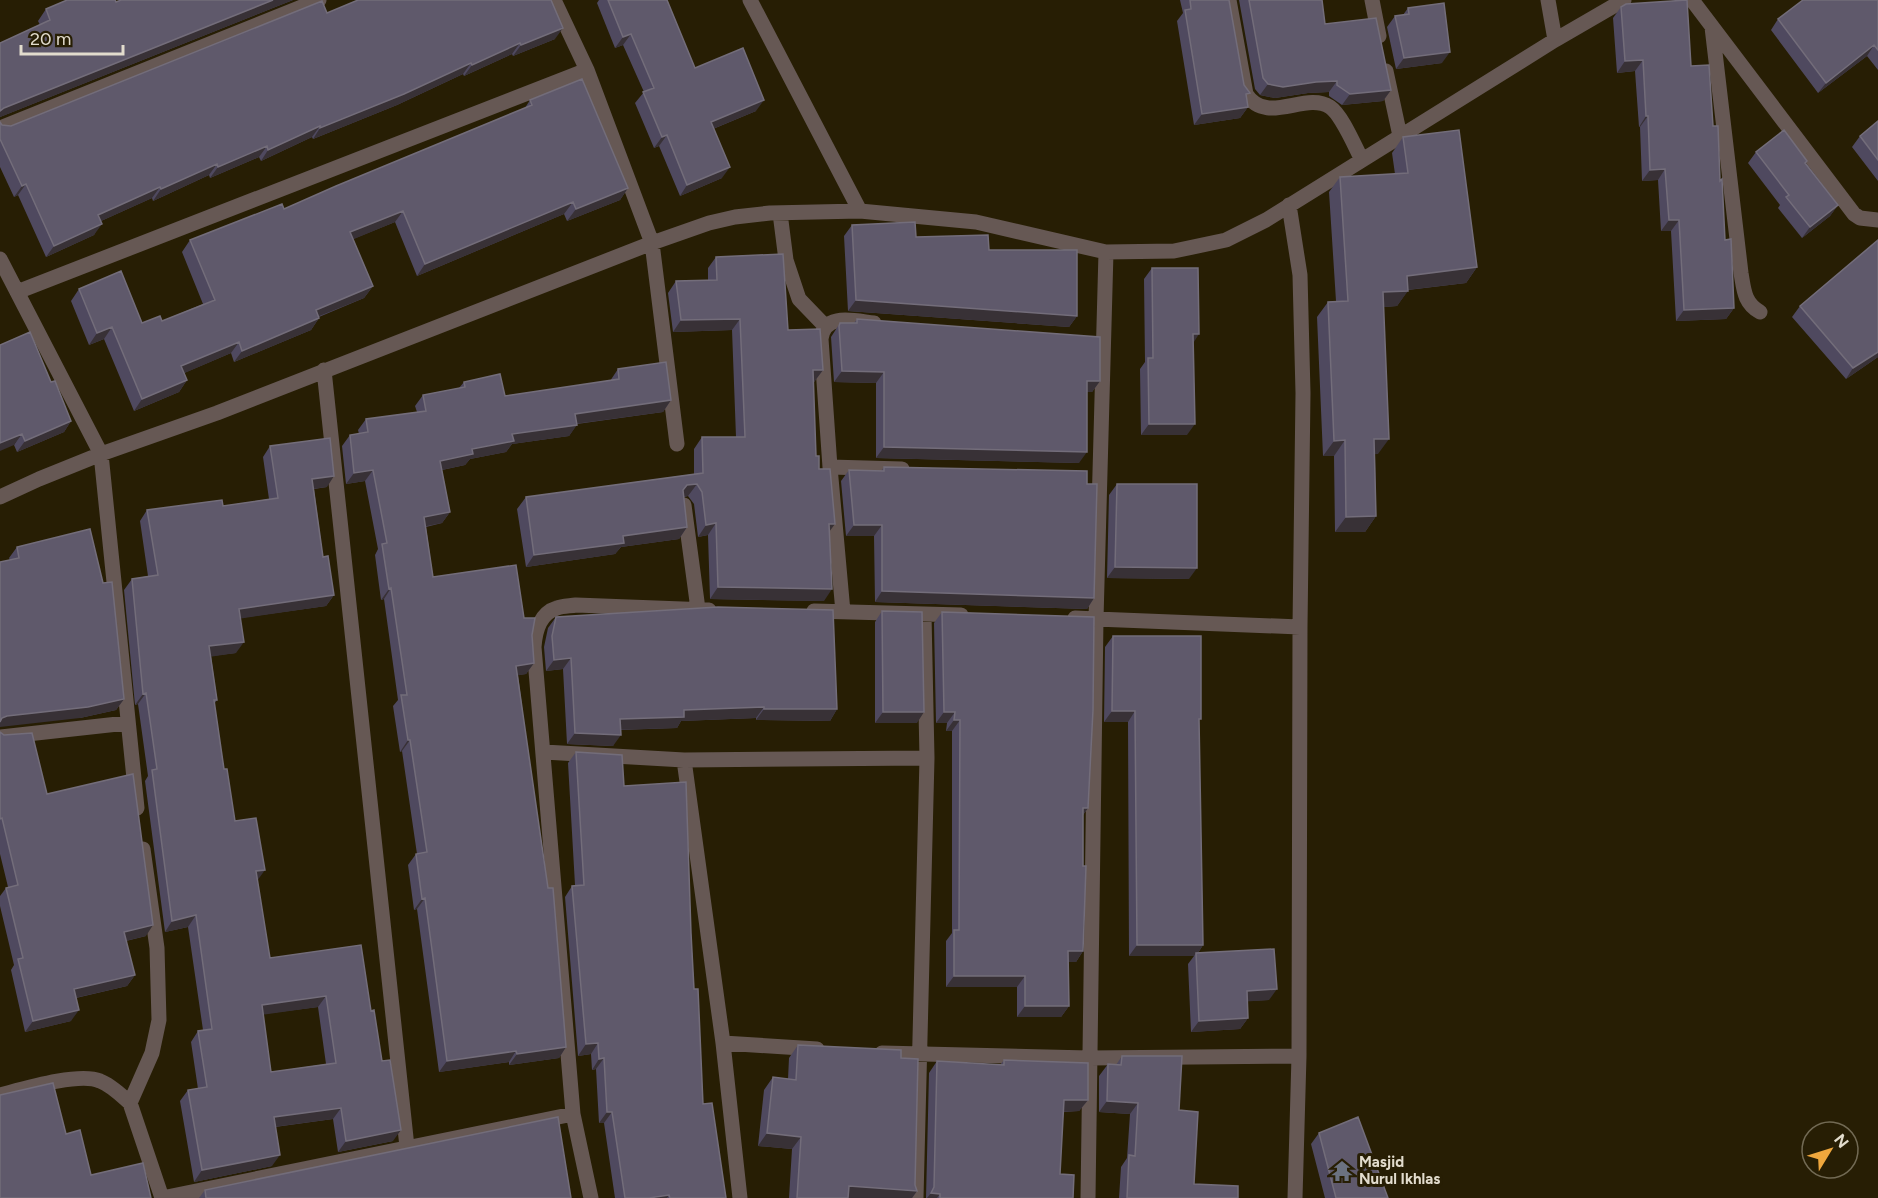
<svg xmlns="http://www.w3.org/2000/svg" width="1878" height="1198" viewBox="0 0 1878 1198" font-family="Figtree,sans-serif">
<rect width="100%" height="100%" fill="#271e04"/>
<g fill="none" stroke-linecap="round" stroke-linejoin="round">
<!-- street -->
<path stroke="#665854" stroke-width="15" d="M554 0 587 70 652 243 677 444
M750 0 860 211
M1229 0 1246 94C1267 126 1305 91 1330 107 1342 115 1355 147 1362 160
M1372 0 1379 36
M1548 0 1555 40
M1692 0 1854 214 1860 218 1878 220
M1712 27 1741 273C1744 290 1744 303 1760 312
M1386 71 1400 136
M0 128 319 0
M1289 205 1300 275 1303 393 1300 627 1299 1056 1295 1198
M780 213 786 260 799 299 825 326
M0 259 101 454 137 808
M17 292 587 70
M324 370 407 1147
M830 467 902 469
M0 497 39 479 101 454 217 413 652 243 709 223 735 217 770 213 860 211 976 222 1106 252 1174 251 1226 240 1266 220 1555 40 1624 0
M684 505 698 609
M814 611 961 615
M843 612 830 467 821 339C824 312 855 321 874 323
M1075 618 1096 619 1106 252
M0 737 127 723
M544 752 684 760 723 1043 740 1198
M684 760 927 758
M143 849 157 948 159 1020 152 1053 130 1103 162 1198
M723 1043 817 1049
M882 1053 1089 1058 1299 1056
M0 1095C23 1089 79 1072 100 1081 111 1085 122 1096 130 1103
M573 1114 591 1198
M162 1198 573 1114 534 647C535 632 540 613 557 608 562 606 570 606 576 605L709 610
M916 1198 927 758 924 615
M1088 1198 1096 619 1300 627"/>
</g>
<!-- wall -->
<path fill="#4f495f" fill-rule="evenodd" d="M293 0 0 117V43L40 25 38 21 46 9 116 2Z
M599 0H667L695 68 756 111 713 129 722 178 680 196 659 146 654 148 635 103 644 92 623 45 615 48 597 3Z
M1180 0H1229L1248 107 1240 118 1194 125 1177 21 1183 13Z
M1239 0H1322L1325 24 1391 90 1383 101 1342 105 1329 96V92L1308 93 1275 98 1260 95 1255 89Z
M1878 0V70L1867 56 1818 93 1771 30 1778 19Z
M1621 7 1691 66 1713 126 1720 181 1725 240 1734 308 1726 319 1676 321 1671 231H1661L1658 180 1642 181 1640 127H1639L1635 71 1617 73 1613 18Z
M1408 8 1442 63 1396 69 1387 27 1395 16 1403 15Z
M327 13 555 39 513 56 512 54 464 76 463 74 397 105 313 139 312 137 261 161 259 157 210 178 209 175 153 201 152 198 101 221 94 235 46 257 18 195 14 197 0 167V122L2 125 11 126Z
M530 100 628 188 620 200 567 221 564 214 417 276 395 222 353 239 373 286 364 298 319 317V318L311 330 234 362 231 353 184 373 187 380 179 392 134 411 104 339 89 345 71 301 79 289 142 323 162 321 203 304 182 252 190 240 284 209 525 108Z
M1878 121V181L1852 147 1860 136Z
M1403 137 1477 267 1466 283 1408 290 1397 306 1384 307 1378 454H1375L1376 516 1365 532H1335L1334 456H1323L1317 317 1328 302 1336 301 1329 192 1340 177 1395 174 1392 153Z
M1756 152 1807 161 1806 163 1838 205 1830 216 1802 238 1778 208 1780 205 1748 163Z
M852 225 989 250 1077 316 1069 327 848 311 844 236Z
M1878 240V357L1846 379 1792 317 1800 306Z
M716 257 788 330 823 370 814 382H813L816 456 830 531 824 601 710 599 708 535 698 537 694 504 688 496 684 497 687 527 679 539 621 547 615 554 526 567 517 509 526 497 694 474V449L702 437H736L732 330 673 332 668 293 676 281 708 280V268Z
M1152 268 1193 342 1187 435H1141L1140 369 1145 362 1144 279Z
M857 319 1100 381 1092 392H1087L1079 463 876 458V383L834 382 831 337 840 323H854Z
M618 369 671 400 663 412 577 424 569 436 512 444 506 452 470 459 465 465 442 470 450 512 442 523 426 527 433 577 524 618 532 635 534 663 526 674 518 675 566 1047 559 1058 509 1065V1062L439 1072 417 909 414 910 408 865 416 854H417L402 751 400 752 393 706 398 700 384 599 381 600 375 555 378 549 365 481 346 484 342 446 350 435 359 434 358 430 366 419 417 412 415 406 423 395 459 388 464 382 505 396 610 381Z
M51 382 71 421 64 432 17 452 14 445Z
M270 446 327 487 314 489 323 557 334 595 326 606 240 618 236 653 211 656 217 700 214 704 224 769 235 821 257 881 270 958 371 1011 393 1141 338 1152 333 1119 275 1127 272 1166 194 1182 180 1101 188 1090 198 1089 191 1042 198 1031 203 1030 188 927 165 932 145 781 148 776 138 704 135 705 124 590 132 579 148 576 140 521 147 510 223 506 269 499 263 457ZM318 1007 326 1064 271 1072 263 1014Z
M884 467 1087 484 1094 598 1087 609 875 602 874 536H846L841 481 849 470 881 471Z
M1117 484 1189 579 1107 578 1109 495Z
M17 547 124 699 116 710 80 718 10 560 9 558Z
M882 611 917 723H875V622Z
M942 612 1088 808 1083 815V951L1076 962H1068L1069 1006 1061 1017H1017V987H946V941L952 933V731H946L947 723H936L934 623Z
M556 617 837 709 830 721 756 720V718L681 721 677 728 620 730 613 746 567 744 563 669 546 671 544 647 548 628Z
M1113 636 1199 722 1203 945 1198 953 1269 1000 1247 1001 1248 1018 1240 1029 1191 1032 1188 964 1194 956H1129L1128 722H1104L1105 647Z
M0 732 47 794 146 936 126 941 135 975 127 986 76 998 71 1021 25 1032 11 970 14 965 0 906V896L6 888 8 887 0 854Z
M576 752 624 786 691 933 694 989 703 1104 726 1198H615L604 1123H599L596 1069 592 1070 591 1054 578 1056 565 897 572 886 575 885 568 763Z
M798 1045 901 1058 915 1185 917 1191 912 1198H789L792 1149 758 1146 764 1090 773 1077 788 1079 789 1058Z
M1122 1056 1179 1110 1194 1184 1238 1198H1119L1121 1167 1127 1158 1130 1114 1099 1112V1076L1108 1064 1116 1065Z
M1004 1060 1088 1100 1079 1111 1063 1112 1060 1174 1073 1198H926L929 1073 937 1061 1000 1065Z
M1319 1133 1388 1198H1325L1311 1144Z
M205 1190 571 1198H199Z"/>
<!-- shaded-wall -->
<path fill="#383136" d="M273 0H293L0 117V111L4 108Z
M563 28 555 39 513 56 521 45Z
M631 34 623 45 615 48 623 37Z
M520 43 512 54 464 76 472 65Z
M1874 45 1867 56 1818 93 1826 83Z
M1450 52 1442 63 1396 69 1404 58Z
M1643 60 1635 71 1617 73 1625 61Z
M471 63 463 74 397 105 313 139 320 128Z
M1337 81 1329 92 1308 93 1275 98 1260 95 1268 84Z
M1391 90 1383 101 1342 105 1350 94Z
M764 100 756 111 703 133 711 122Z
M1248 107 1240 118 1194 125 1202 114Z
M1646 116H1648L1640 127H1639Z
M320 126 312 137 261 161 268 150Z
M667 135 659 146 654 148 662 137Z
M267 146 259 157 210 178 218 167Z
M217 164 209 175 153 201 161 189Z
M730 167 722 178 680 196 687 185Z
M1665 169 1658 180 1642 181 1650 170Z
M26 184 18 195 14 197 22 186Z
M160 187 152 198 90 226 98 215Z
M628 188 620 200 567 221 576 209Z
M573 202 564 214 417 276 425 264Z
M1838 205 1830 216 1802 238 1810 227Z
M403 211 395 222 342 244 350 232Z
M1669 220H1679L1671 231H1661Z
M102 224 94 235 46 257 54 246Z
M1477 267 1466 283 1398 291H1408L1397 306 1372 308 1383 292 1407 276Z
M373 286 364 298 307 321 316 310Z
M856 300 1077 316 1069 327 848 311Z
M1734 308 1726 319 1676 321 1684 310Z
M319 318 311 330 234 362 242 351Z
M740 319 732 330 673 332 681 320Z
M112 327 104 339 89 345 97 333Z
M1193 334H1199L1192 345Z
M239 342 231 353 173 378 181 366Z
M1878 352V357L1846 379 1853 368Z
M813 370H823L814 382H804Z
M842 371 884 372 876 383 834 382Z
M187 380 179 392 134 411 142 399Z
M1087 381H1100L1092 392H1079Z
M671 400 663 412 567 425 575 414Z
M71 421 64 432 17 452 25 441Z
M1149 424H1195L1187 435H1141Z
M577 425 569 436 512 444 506 452 470 459 465 465 432 472 440 461 512 434Z
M22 434 14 445 0 451V443Z
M1374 439H1389L1378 454 1364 455Z
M1345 440 1334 456H1323L1334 441Z
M884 447 1087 452 1079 463 876 458Z
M373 470 365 481 346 484 354 473Z
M334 476 327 487 304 490 312 479Z
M697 484 688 496 679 497 687 485Z
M450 512 442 523 417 528 424 517Z
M1376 516 1365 532H1335L1346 517Z
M716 523 708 535 698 537 706 525Z
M829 524H835L826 536Z
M854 525H882L874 536H846Z
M687 527 679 539 621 547 615 554 526 567 534 555 623 536Z
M1115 567 1197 568 1189 579 1107 578Z
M718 587 832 589 824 601 710 599Z
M391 588 384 599 381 600 389 589Z
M882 591 1094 598 1087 609 875 602Z
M334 595 326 606 231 620 239 609Z
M244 642 236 653 202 658 209 646Z
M571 658 563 669 546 671 554 660Z
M534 663 526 674 509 677 516 666Z
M146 693 138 704 135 705 143 694Z
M124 699 116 710 80 718 0 727V721L2 718 7 716Z
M764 707 756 718 681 721 677 728 612 730 620 719 684 710Z
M764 709H837L830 721 756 720Z
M1112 711H1135L1128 722H1104Z
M883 712H924L917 723H875Z
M944 712H955L947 723H936Z
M954 720H960L952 731H946Z
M575 733 621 735 613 746 567 744Z
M408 740H410L402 751 400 752Z
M1083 808H1088L1080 819Z
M265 870 257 881 256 871Z
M425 898 417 909 414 910 422 899Z
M196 915 188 927 165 932 172 921Z
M153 925 146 936 117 943 124 932Z
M1137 945H1203L1196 956V953L1194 956H1129Z
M1068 951H1083L1076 962H1060Z
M135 975 127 986 66 1000 74 989Z
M954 976H1025L1017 987H946Z
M1277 989 1269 1000 1239 1002 1247 991Z
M326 996 318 1007 254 1016 262 1005Z
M1025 1006H1069L1061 1017H1017Z
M79 1010 71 1021 25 1032 33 1021Z
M1248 1018 1240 1029 1191 1032 1199 1021Z
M598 1043 591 1054 578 1056 586 1044Z
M566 1047 559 1058 509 1065 517 1054Z
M516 1051 509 1062 439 1072 447 1061Z
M604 1058 596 1069 592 1070 599 1059Z
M1064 1100H1088L1079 1111 1056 1112Z
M1107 1101 1138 1103 1130 1114 1099 1112Z
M341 1108 333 1119 266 1128 274 1117Z
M607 1112H612L604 1123H599Z
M401 1130 393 1141 338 1152 346 1141Z
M767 1133 801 1137 792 1149 758 1146Z
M280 1155 272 1166 194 1182 202 1170Z
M849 1186 917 1191 912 1198H840Z
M931 1193 940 1194 937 1198H927Z
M669 1195 667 1198H649Z"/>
<!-- building -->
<path fill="#5f596b" stroke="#736d7a" stroke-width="1.5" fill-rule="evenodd" d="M67 0H115L116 2 121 0H273L4 108 0 111V43L50 20 46 9Z
M358 0H551L563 28 521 45 520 43 472 65 471 63 404 94 320 128V126L268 150 267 146 218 167 217 164 161 189 160 187 98 215 102 224 54 246 26 184 22 186 0 139V122L2 125 11 126 322 1 327 13Z
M608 0H667L695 68 743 48 764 100 711 122 730 167 687 185 667 135 662 137 643 92 654 88 631 34 623 37Z
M1190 0H1229L1244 85 1250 93 1246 94 1248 107 1202 114 1185 10 1191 9Z
M1249 0H1322L1325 24 1376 18 1391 90 1350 94 1337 85V81L1316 82 1283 87 1268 84 1263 78Z
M1687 0 1691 66 1709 65 1713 126H1718L1720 181 1722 179 1725 240 1731 239 1734 308 1684 310 1679 220H1669L1665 169 1650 170 1648 116H1646L1643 60 1625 61 1621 7 1626 4Z
M1803 0H1878V50L1874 45 1826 83 1778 19Z
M1444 3 1450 52 1404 58 1395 16 1409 14 1408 8Z
M582 79 628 188 576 209 573 202 425 264 403 211 350 232 373 286 316 310 319 318 242 351 239 342 181 366 187 380 142 399 112 327 97 333 79 289 121 271 142 323 160 316 162 321 215 300 190 240 282 204 284 209 336 186 532 105 530 100Z
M1878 121V160L1860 136Z
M1459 130 1477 267 1407 276 1408 291 1383 292 1389 439H1374L1376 516 1346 517 1345 440 1334 441 1328 302 1348 301 1340 177 1408 173 1403 137Z
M1784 130 1807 161 1805 163 1838 205 1810 227 1786 197 1789 195 1756 152Z
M915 222 916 237 988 235 989 250H1077V316L856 300 852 225Z
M1878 240V352L1853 368 1800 306Z
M783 254 788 330 820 329 823 370H813L816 456H819V469H830L835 524H829L832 589 718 587 716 523 706 525 702 492 697 484 687 485 683 490 687 527 623 536 624 543 534 555 526 497 703 473 702 437H745L740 319 681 320 676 281 717 280 716 257Z
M1152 268H1198L1199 334H1193L1195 424H1149L1148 358H1153Z
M857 319 1100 337V381H1087V452L884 447V372L842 371 839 326 840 323H857Z
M30 332 51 382 55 381 71 421 25 441 22 434 0 443V345Z
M666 362 671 400 575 414 577 425 512 434 514 441 472 449 473 454 440 461 450 512 424 517 433 577 516 565 524 618H535L532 635 534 663 516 666 548 888H553L566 1047 517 1054 516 1051 447 1061 425 898 422 899 416 854 427 852 410 740H408L401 695H407L391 588 389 589 382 544 387 543 373 470 354 473 350 435 368 432 366 419 426 411 423 395 465 387 464 382 500 374 505 396 619 379 618 369Z
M330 438 334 476 312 479 323 557 328 556 334 595 239 609 244 642 209 646 217 700H214L224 769H227L235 821 256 818 265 870 256 871 270 958 361 945 371 1011 374 1010 382 1061 390 1060 401 1130 346 1141 341 1108 274 1117 280 1155 202 1170 188 1090 207 1087 198 1031 212 1029 196 915 172 921 152 770 157 769 146 693 143 694 132 579 158 575 147 510 222 500 223 506 278 498 270 446ZM326 996 336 1063 271 1072 262 1005Z
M884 467 1087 471V484H1097L1094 598 882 591V525H854L849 470 884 471Z
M1117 484H1197V568L1115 567Z
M90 529 103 583 112 582 124 699 88 707 7 716 2 718 0 722V562L19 558 17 547Z
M718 607 833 610 837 709H764V707L684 710V717L620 719 621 735 575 733 571 658 554 660 552 636 556 617Z
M882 611 922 612 924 712H883Z
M942 612 1094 617 1093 710 1088 808H1083V866H1086L1083 951H1068L1069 1006H1025V976H954V930H959L960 720H954L955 712H944Z
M1113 636H1201V719H1199L1203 945H1137L1135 711H1112Z
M0 732 4 735 32 733 47 794 133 774 153 925 124 932 135 975 74 989 79 1010 33 1021 18 959 23 958 6 888 18 885 2 818 0 819Z
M576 752 622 755 624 786 686 782 691 933 694 989H698L703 1104 712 1103 726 1198H670L669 1195 649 1198H625L612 1112H607L604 1058 599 1059 598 1043 586 1044 572 886 584 885Z
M1274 949 1277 989 1247 991 1248 1018 1199 1021 1196 953Z
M798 1045 901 1050V1058L918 1059 915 1185 917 1191 849 1186 848 1198H797L801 1137 767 1133 773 1077 796 1080Z
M1122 1056H1182L1179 1110 1198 1112 1194 1184 1238 1186V1198H1127L1129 1155 1135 1156 1138 1103 1107 1101 1108 1064 1121 1065Z
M1004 1060 1088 1063V1100H1064L1060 1174 1074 1175 1073 1198H940V1194L931 1193 934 1187 937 1061 1004 1065Z
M53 1083 66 1134 80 1130 91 1175 143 1163 151 1198H0V1095Z
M558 1117 571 1198H206L205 1190Z
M1358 1117 1388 1198H1336L1319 1133Z"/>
<!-- icons -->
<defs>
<symbol id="temple-bare" viewBox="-9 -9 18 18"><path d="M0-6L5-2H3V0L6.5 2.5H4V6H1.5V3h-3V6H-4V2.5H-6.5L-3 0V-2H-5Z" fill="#6b7280" stroke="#271e04" stroke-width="2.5" paint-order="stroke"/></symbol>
</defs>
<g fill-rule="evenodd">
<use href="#temple-bare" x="1327" y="1156" width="30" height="30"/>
</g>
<g text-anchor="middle" stroke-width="6" stroke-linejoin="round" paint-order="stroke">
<!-- poi labels -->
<g font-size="15" font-weight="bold" fill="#e2dccd" stroke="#271e04" text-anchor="start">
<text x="1359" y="1167">Masjid<tspan x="1359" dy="17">Nurul Ikhlas</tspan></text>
</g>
</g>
<!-- north arrow -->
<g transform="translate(1830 1150) rotate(52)"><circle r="28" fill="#271e04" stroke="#726a54" stroke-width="1.5"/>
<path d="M0-4.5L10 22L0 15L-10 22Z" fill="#efa73d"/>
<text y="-9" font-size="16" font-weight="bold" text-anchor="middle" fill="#e2dccd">N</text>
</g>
<!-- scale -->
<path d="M21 45v9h102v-9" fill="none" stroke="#e2dccd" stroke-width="3"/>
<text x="30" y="45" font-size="18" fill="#e2dccd" stroke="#271e04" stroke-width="4.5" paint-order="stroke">20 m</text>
</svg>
